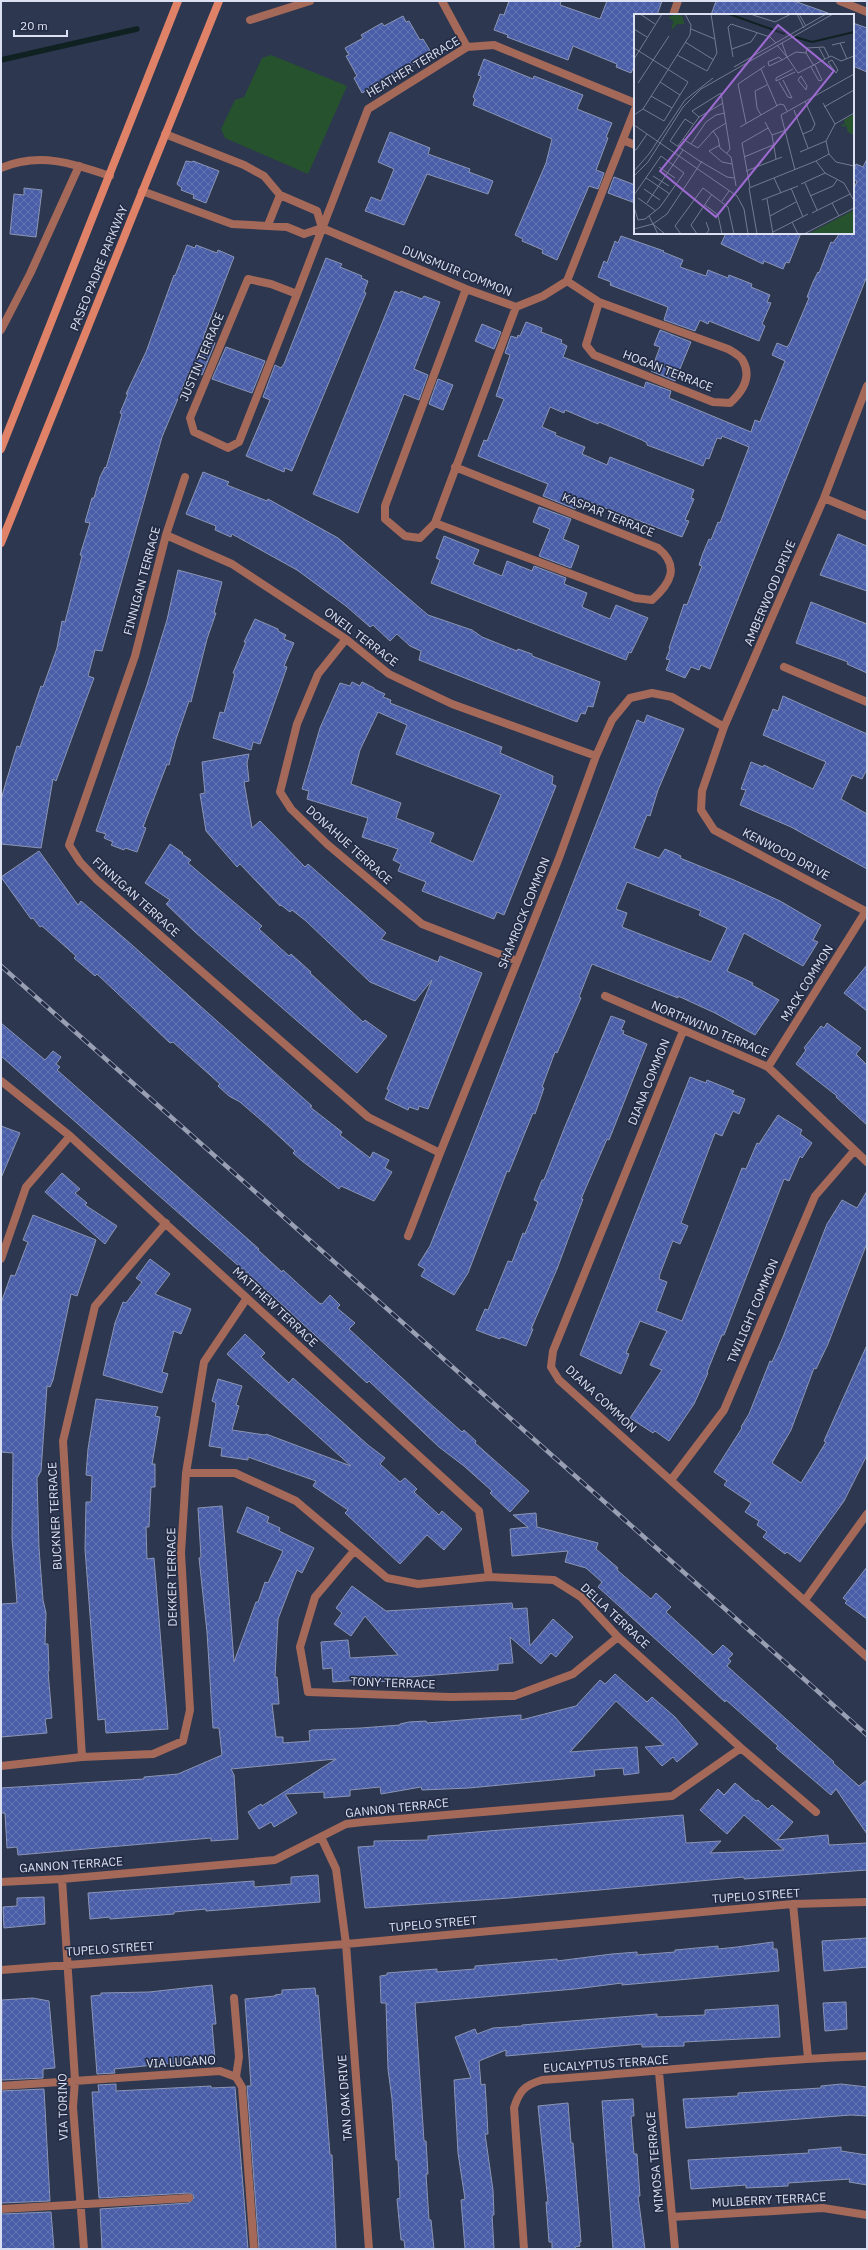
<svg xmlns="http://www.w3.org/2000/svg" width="868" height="2250" viewBox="0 0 868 2250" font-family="'IBM Plex Sans',sans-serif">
<defs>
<pattern id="building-cross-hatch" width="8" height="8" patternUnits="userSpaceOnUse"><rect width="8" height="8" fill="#495ea7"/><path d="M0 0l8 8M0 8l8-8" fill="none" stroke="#6375b4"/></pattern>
</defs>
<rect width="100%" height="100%" fill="#2e3750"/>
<!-- pitch -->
<path fill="#26532e" d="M271 55 347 86 308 174 225 138 221 129 235 100 244 97 262 58Z"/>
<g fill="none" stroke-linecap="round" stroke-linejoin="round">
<!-- stream -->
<path stroke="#0f2121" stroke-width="5.5" d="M1 60 137 29"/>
</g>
<!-- building -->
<path fill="url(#building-cross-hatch)" stroke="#8b95b4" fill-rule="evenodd" d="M509 1H561L560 5 600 19 607 1H662L657 15H635V64L631 73 616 67 617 64 573 46 568 60 507 37 508 35 494 30 500 14 504 15Z
M716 1H794L828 13V15H711Z
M403 16 406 22 409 21 420 40 423 39 432 54 362 93 354 78 357 76 346 56 349 55 345 48 363 38 361 35 382 23 384 26Z
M853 23 867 28V72L853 66Z
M484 59 533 79 534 76 583 95 577 109 612 123 606 137 608 138 596 170 604 173 598 189 589 186 557 260 542 253 543 250 522 241 523 239 515 235 546 163 552 139 473 105 475 99 473 97 481 76 478 75Z
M390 132 430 148 428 154 470 169 469 172 493 181 488 194 427 174 404 225 365 211 371 197 381 201 394 169 378 162Z
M867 159V276L710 669 701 665 699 670 691 667 685 678 666 670 670 660 666 659 670 649 669 648 684 604 687 605 702 566 699 565 703 553 709 539 711 540 718 522 720 523 749 447 722 436 721 439 717 438 709 459 706 458 703 466 647 445V443L642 440 599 422 598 424 565 410 564 413 550 407 542 427 556 433 555 435 585 447 582 454 607 465 610 457 694 490 691 498 694 499 685 520 689 521 682 537 579 498 575 509 543 496 548 484 478 456 484 440 487 441 504 399 496 396 510 355 505 353 511 336 517 338 518 335 520 336 526 322 542 328 541 332 562 340 561 343 567 346 563 357 644 388 646 382 671 391 669 398 751 432 755 420 760 422 785 361 772 355 777 343 787 347 790 343 809 298 807 297 813 282 818 272 819 273 831 242 833 243 840 233H853V192L857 181 853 179V171L856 164 863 167Z
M186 161 192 162 193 161 219 171 206 203 193 198 194 195 181 190 182 188 177 184Z
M614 177 635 185V203L608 193Z
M24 188 42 190 36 237 10 234 14 194 24 195Z
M726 233H801L789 263 786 262 783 269 764 261 763 264 721 244Z
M621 236 664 251 663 252 683 260 680 267 706 276 708 270 728 278 729 275 752 284 751 287 770 295 767 302 771 303 762 324 765 326 759 341 709 321 708 324 700 320 695 331 664 320 668 307 610 285 611 282 598 277 604 261 607 263 615 241 618 243Z
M187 245 195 248 196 245 217 253 218 250 234 257 203 338 215 343 202 375 190 370 162 437 102 651 95 650 88 676 94 678 56 781 53 779 41 848 1 844V800L6 782 17 746 20 747 41 686 43 687 57 648 62 621 65 622 82 556 80 555 90 523 85 522 92 498H94L100 477 105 467 106 468 122 414 120 413 128 394H126L146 352 174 275 175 276Z
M326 258 342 264 340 267 362 276 361 278 368 281 364 292 366 293 292 471 285 468 284 472 246 456 270 400 263 397 275 365 281 368 284 364Z
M395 291 400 293 401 291 422 299 424 296 440 302 414 369 428 375 419 400 404 394 358 513 313 494Z
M482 324 501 332 494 349 475 341Z
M660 330 691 342 675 381 651 371 660 347 654 345Z
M226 347 265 361 252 393 212 379Z
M438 379 453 385 443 410 429 404Z
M203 472 229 482 227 485 267 501 268 499 338 538 428 615 472 630 482 637 517 651 518 649 532 654V656L600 682 593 707 588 706 585 714 581 713 577 722 419 660 421 651 410 646 397 634 390 641 373 625 370 627 346 606 297 570 232 534 231 537 215 530 216 526 186 514Z
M539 507 571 519 563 539 579 546 571 568 539 556 550 529 533 522Z
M838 534 867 546V591L820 575Z
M444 536 479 550 473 564 502 576 507 561 532 571 534 566 566 578 564 584 587 593 582 607 610 619 616 605 648 618 631 653 629 652 626 660 431 583 440 560 436 558Z
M178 570 222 582 214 613H216L207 639 191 702 189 701 176 739 169 765 167 764 143 827 146 828 137 852 125 848 124 850 111 845 113 842 104 838 106 834 96 831 146 688 167 620Z
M811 602 867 624V673L847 664 848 662 796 643Z
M255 619 278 629V631L286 635 284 639 294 643 284 666 287 667 260 744 253 742 251 750 213 738 220 712 224 713 235 674 233 673 246 642H244Z
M352 682 360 686 362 682 374 688V689L385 694 383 697 391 700 390 703 502 747 500 753 553 776 552 784 556 786 504 915 497 912 494 919 422 891 426 882 398 871 401 864 393 860 398 849 362 837 368 818 307 799 309 791 302 789 320 728 340 683 350 686ZM378 712 407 725 396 754 501 795 473 862 430 842 434 833 396 818 401 803 351 784 360 750Z
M783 696 867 734V769L862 779 852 775 841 799 867 814V869L791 827 740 805 746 790 741 789 751 762 763 767 764 765 813 789 826 762 763 735 773 709 778 711Z
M647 715 684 729 658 790 650 816 647 815 634 848 659 858 665 849 681 856 680 858 734 880 780 901 821 925 813 940 818 942 803 966 744 933 727 971 753 983 752 985 779 1000 755 1035 715 1013 678 996V998L592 964 579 997 581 998 557 1053 555 1052 542 1087 544 1088 535 1114 533 1113 509 1172 507 1171 468 1273 454 1295 421 1276 425 1269 418 1265 430 1246 473 1138 637 720 644 723ZM627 882 701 911 699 915 727 928 711 962 622 927 627 913 616 909Z
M249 754 247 763 249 781 244 782 252 828 260 821 305 867 308 864 386 933 381 939 438 962 440 956 482 973 428 1109 419 1106 418 1110 409 1107 408 1110 385 1099 389 1090 387 1089 432 980 415 1001 370 982 306 921 292 910 290 912 281 905 280 906 240 864 237 867 206 831 200 794 205 793 202 762Z
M170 844 183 853 182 854 191 860 188 863 262 926 259 929 289 956 291 954 311 972 310 973 363 1022 365 1020 387 1036 357 1073 195 932 166 904 170 900 145 883Z
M39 851 78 905 81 901 132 945 303 1098 312 1106 310 1107 342 1132 340 1135 370 1158 373 1152 389 1160 385 1168 392 1172 374 1201 341 1186 339 1189 302 1161 293 1153 295 1151 269 1127 240 1102 229 1096 218 1086 220 1084 173 1042 170 1043 97 974 95 976 74 958 76 956 42 926 40 927 33 918 31 919 1 877Z
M867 965V1011L844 993Z
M611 1016 625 1021 621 1030 624 1031 623 1034 647 1044 609 1140 607 1139 581 1199H583L557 1269 531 1329H533L526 1346 501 1337 500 1339 476 1330 485 1309 488 1310 508 1261 512 1262 523 1233 525 1234 538 1202 534 1200 542 1180H544L564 1129Z
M1 1023 45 1060 53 1051 61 1057 56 1064 60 1067 57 1070 259 1249 258 1250 282 1272 283 1270 319 1303 322 1304 330 1295 340 1305 337 1308 355 1323 349 1329 426 1400 462 1432 464 1430 476 1441 475 1443 529 1491 510 1512 490 1493 492 1491 464 1466 439 1447 369 1381 367 1383 276 1299 1 1056Z
M827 1023 861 1048 856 1054 867 1065V1125L836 1097 837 1096 796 1064 806 1050 804 1048 821 1026 824 1028Z
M690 1077 706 1083 707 1080 734 1091 732 1094 745 1099 739 1114 733 1111 722 1136 715 1133 681 1223 688 1226 680 1244 673 1241 672 1243 660 1274 659 1279 667 1282 656 1311 682 1321 742 1168 746 1169 757 1143 759 1144 778 1115 802 1130 800 1134 812 1143 802 1158 800 1156 789 1181 784 1179 724 1335H722L707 1372 708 1373 694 1404 669 1441 655 1431 653 1433 630 1418 662 1370 650 1365 667 1331 640 1321 626 1353 629 1354 621 1374 580 1355Z
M1 1126 20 1133 1 1178Z
M62 1173 80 1189 75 1193 87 1203 85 1205 117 1226 105 1244 45 1192Z
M867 1191V1243L828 1344 816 1369 814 1368 791 1430 772 1463 801 1483 826 1442 824 1441 867 1345V1455L844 1501 800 1562 787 1552 785 1554 763 1537 767 1532 757 1525 759 1521 745 1512 751 1503 724 1485 727 1481 714 1472 742 1428 741 1427 749 1414 770 1361 772 1362 783 1337 827 1224 842 1200 857 1208Z
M33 1215 96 1240 77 1296 71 1294 53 1380 50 1387 47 1386 41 1471 37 1478 39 1548 43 1600 46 1613 45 1644H48L49 1671H48L52 1718 45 1719 47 1733 1 1737V1604L17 1603 12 1538 13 1453 1 1452V1303L11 1275 15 1276 28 1242 23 1240Z
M150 1259 170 1274 155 1294 191 1309 181 1334 174 1331 162 1372 168 1374 162 1393 103 1375 115 1323 123 1302 126 1303 142 1282 136 1278Z
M245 1334 265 1353 261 1357 289 1383 293 1378 368 1445 385 1458 380 1464 400 1482 405 1478 417 1489 414 1492 439 1515 442 1511 462 1529 444 1550 427 1535 400 1564 345 1513 348 1510 313 1486 316 1481 248 1457V1460L221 1456 222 1448 209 1446 216 1403 212 1401 218 1379 242 1386 236 1405 239 1406 232 1430 265 1435 266 1434 351 1466 227 1354Z
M96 1399 158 1407 155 1416 160 1417 152 1464H155V1487H151L149 1527H146L147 1559 154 1558 168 1729 106 1733 105 1719 98 1720 85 1549 86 1502H91L92 1476 86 1475 88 1449Z
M222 1506 234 1662 256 1602H258L265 1582 268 1583 283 1551 237 1532 247 1507 269 1517 267 1522 280 1528 279 1531 314 1548 302 1573 297 1570 278 1619 275 1677H277L279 1704H272L276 1737H283V1743L310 1741 309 1731 312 1730 361 1728 400 1725V1724L409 1722 426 1721 427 1723 521 1715V1720L576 1706 600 1680 605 1684 615 1674 647 1702 652 1697 675 1717 698 1744 677 1762 673 1757 662 1766 645 1747 664 1745 616 1701 570 1752 637 1747 639 1773 624 1775 623 1768 594 1770 595 1776 469 1788 422 1790 421 1787 381 1794 380 1787 350 1790V1796L324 1798V1792L285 1794 297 1813 274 1827 271 1822 259 1829 248 1812 261 1804 262 1806 336 1759 231 1769 234 1775 238 1839 211 1841V1838L18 1855 17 1847 7 1848 5 1813H1V1788L144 1779V1777L178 1774 222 1755 219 1728H213L207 1632 199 1558 201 1557 198 1508Z
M536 1513 537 1527 598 1543 596 1549 618 1568 617 1570 651 1599 656 1593 671 1607 666 1612 713 1655 723 1645 733 1654 728 1659 731 1661 727 1666 834 1762 833 1763 859 1786 867 1780V1834L836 1789 831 1795 776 1748 778 1746 726 1700 725 1702 598 1587 602 1582 586 1568 565 1562 568 1551 512 1556 510 1529 528 1527 513 1515Z
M867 1567V1619L845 1603 847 1601 843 1598Z
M352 1586 386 1611 512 1603 513 1609 527 1608 530 1646 553 1619 573 1637 556 1657 551 1653 541 1664 510 1637 513 1663 498 1664V1670L397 1678 398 1680 377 1682H374L373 1679 333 1682 332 1668 323 1669 321 1642 348 1640 350 1658 398 1655 365 1616 351 1636 334 1624 342 1613 336 1608Z
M735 1783 756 1801 758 1800 768 1809 772 1805 793 1822 777 1840 828 1835 829 1845 867 1843V1870L744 1879V1877L510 1898 365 1908 358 1847 374 1846V1841L428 1840V1836L683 1815 686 1843 721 1841 710 1853 784 1850 744 1815 727 1834 700 1810 718 1789 724 1795Z
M318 1875 320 1902 206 1911V1909L174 1912V1914L110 1919V1917L90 1919 88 1893 254 1881V1887L291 1884V1877Z
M44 1897 45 1924 4 1928 3 1907 17 1906V1898Z
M867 1938V1967L824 1971 822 1941Z
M773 1942V1949H777L779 1971 622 1985V1983L575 1989 415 2003 424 2141H426L428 2174H426L429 2220H431L434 2249H405L404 2240H401L397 2199 400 2198 398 2160H396L392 2099 388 2069 386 2003H381L380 1976 387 1975V1973L437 1969V1972L475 1969V1966L557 1959V1961L612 1954 637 1952V1955L675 1952V1950L718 1946V1949L737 1947Z
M212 1985 216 2024H212L215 2059 114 2069 115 2073 97 2074 91 1996 101 1995V1993L149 1992Z
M315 1988 316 1996 318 1995 330 2155H332L336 2249H259L247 2086H251L245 1999 275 1996V1995L282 1994V1990Z
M33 1998 49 2001 55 2068 43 2069V2078L1 2080 2 2000Z
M846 2002 847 2029 825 2031 823 2003Z
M778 2005 780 2037 684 2042V2046L642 2047V2044L506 2056V2050L479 2061 481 2085 485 2084 486 2099 488 2134H485L493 2190 494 2215H492L494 2249H465L461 2200 465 2199 458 2153 454 2080 471 2078 455 2037 475 2029 477 2034 493 2028 522 2026V2025L657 2014V2017L705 2015V2010Z
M116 2084V2091L211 2086V2088L235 2087 248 2249H102L100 2209 189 2203 194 2198 193 2195 189 2193 99 2198 92 2092H99L98 2085Z
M841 2084 867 2087V2116L851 2115 686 2128 683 2099 738 2096V2093L821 2088V2086Z
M44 2089 50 2201 1 2203V2091Z
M633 2099 634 2116H631L634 2154H637L640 2196H638L645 2249H613L602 2101Z
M568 2103 571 2143H573L581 2242H579L580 2246 575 2247V2249H552V2242H549L546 2202H548L538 2106Z
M841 2147V2151L867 2155V2185L849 2182 850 2179 788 2183V2186L746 2188V2185L691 2189 688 2160 809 2153 808 2150Z
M51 2212 54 2249H1V2214Z"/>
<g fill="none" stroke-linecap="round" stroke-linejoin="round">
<!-- service -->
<path stroke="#a46958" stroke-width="8" d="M250 20 310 1
M1 330 30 274 79 166
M234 1998 239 2057 236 2077"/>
<!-- minor -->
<path stroke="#a46958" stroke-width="8" d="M442 1 467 47
M840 1 867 12
M673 15 678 1
M165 134 244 165 264 176 280 195 317 211 322 228
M623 140 635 145
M1 168C39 152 72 163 110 176
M142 191 232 224 287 227 304 234 322 228 466 289 516 307 543 296 567 281 635 109
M268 225 280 195
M248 279 271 284 297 294 239 442 228 448 194 432 190 418Z
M567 281 599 302
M466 289 385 506V519L405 536 420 538 435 523 516 307
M297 294 368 109 467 47 494 45 635 103
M599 302 728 349C733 352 741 356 743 361 752 377 742 392 730 403L713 402 594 355 586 345Z
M867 386 824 498 724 727 702 791 701 810 714 830 867 912
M185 477 166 535 135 656 69 845 80 862 97 880 368 1117 440 1153
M824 498 867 516
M435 523 635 598 652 600C671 583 680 566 658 548L455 467
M166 535 232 564 346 639 389 674 452 704 596 756
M346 639 318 674 297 724 280 792 291 809 327 844 422 924 517 961
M784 667 867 702
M605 996 768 1067 867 1162
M683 1031 553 1351 551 1367 559 1380 867 1657
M768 1067 866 911
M1 1081 70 1136 479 1511 489 1577
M408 1236 440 1153 559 858 596 756 612 720 630 698 652 693 672 697 724 727
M1 1259 26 1187 70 1136
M186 1473H235L296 1501 387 1578 418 1584 489 1577 554 1580 581 1597 618 1637 741 1748 816 1812
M671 1480 724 1410 815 1196 854 1151
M354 1551 315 1597 300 1647 308 1692 450 1697 514 1696 573 1674 618 1637
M805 1600 867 1514
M82 1757 153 1754 183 1741 190 1710 181 1553 186 1473 204 1362 247 1298
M1 1766 82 1757 63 1441 95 1306 166 1223
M321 1837 336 1869 346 1944 369 2249
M62 1879 75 2080 73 2107 84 2249
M1 1882 62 1879 275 1860 346 1824 363 1822 672 1796 741 1748
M793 1904 808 2058
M1 1970 346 1944 793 1904 867 1902
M659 2072 675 2249
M1 2086 220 2071 236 2077 242 2087 254 2249
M1 2209 189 2198
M672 2217 823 2208 867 2215
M524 2249 514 2108C519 2091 525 2085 542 2080 650 2072 758 2060 867 2056"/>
<!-- secondary -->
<path stroke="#df8267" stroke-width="8" d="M1 449 178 1
M1 543 219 1"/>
<defs>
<path id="rail" d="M1 966 867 1735"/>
</defs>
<!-- rail casing -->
<use href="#rail" stroke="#99a0b4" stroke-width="4.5"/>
<!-- rail -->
<use href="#rail" stroke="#242d45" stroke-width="3" stroke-dasharray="9" stroke-linecap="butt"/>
</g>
<g text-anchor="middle" stroke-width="3.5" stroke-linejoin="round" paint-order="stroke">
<!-- street labels -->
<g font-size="12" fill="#dbe1f2" stroke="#242d45">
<text transform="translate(413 67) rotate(-31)" y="4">HEATHER TERRACE</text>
<text transform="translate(99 268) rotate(-68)" y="4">PASEO PADRE PARKWAY</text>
<text transform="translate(457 271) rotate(22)" y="4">DUNSMUIR COMMON</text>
<text transform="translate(202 357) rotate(-67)" y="4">JUSTIN TERRACE</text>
<text transform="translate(668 371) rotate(21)" y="4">HOGAN TERRACE</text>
<text transform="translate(608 515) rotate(22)" y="4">KASPAR TERRACE</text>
<text transform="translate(142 581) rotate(-75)" y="4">FINNIGAN TERRACE</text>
<text transform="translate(770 593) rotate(-67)" y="4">AMBERWOOD DRIVE</text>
<text transform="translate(361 637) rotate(37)" y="4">ONEIL TERRACE</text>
<text transform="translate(349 845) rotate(42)" y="4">DONAHUE TERRACE</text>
<text transform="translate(786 854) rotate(28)" y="4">KENWOOD DRIVE</text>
<text transform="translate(136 897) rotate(42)" y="4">FINNIGAN TERRACE</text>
<text transform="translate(524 913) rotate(-68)" y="4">SHAMROCK COMMON</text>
<text transform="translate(807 983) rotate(-58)" y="4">MACK COMMON</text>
<text transform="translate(710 1029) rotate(23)" y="4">NORTHWIND TERRACE</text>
<text transform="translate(649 1082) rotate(-68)" y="4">DIANA COMMON</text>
<text transform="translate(275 1307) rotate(43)" y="4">MATTHEW TERRACE</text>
<text transform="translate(753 1311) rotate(-67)" y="4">TWILIGHT COMMON</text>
<text transform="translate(601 1399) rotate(43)" y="4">DIANA COMMON</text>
<text transform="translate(55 1516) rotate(-93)" y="4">BUCKNER TERRACE</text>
<text transform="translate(172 1577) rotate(-91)" y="4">DEKKER TERRACE</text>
<text transform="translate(615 1616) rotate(43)" y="4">DELLA TERRACE</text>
<text transform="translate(393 1683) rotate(2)" y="4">TONY TERRACE</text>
<text transform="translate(397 1808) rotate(-6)" y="4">GANNON TERRACE</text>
<text transform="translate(71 1865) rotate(-4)" y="4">GANNON TERRACE</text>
<text transform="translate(756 1896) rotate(-4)" y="4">TUPELO STREET</text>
<text transform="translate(433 1924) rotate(-5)" y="4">TUPELO STREET</text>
<text transform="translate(110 1949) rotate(-4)" y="4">TUPELO STREET</text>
<text transform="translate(181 2062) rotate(-3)" y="4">VIA LUGANO</text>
<text transform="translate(606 2064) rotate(-4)" y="4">EUCALYPTUS TERRACE</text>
<text transform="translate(345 2098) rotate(-94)" y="4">TAN OAK DRIVE</text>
<text transform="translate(63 2107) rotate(-91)" y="4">VIA TORINO</text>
<text transform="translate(655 2162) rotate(-95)" y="4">MIMOSA TERRACE</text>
<text transform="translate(769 2200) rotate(-3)" y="4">MULBERRY TERRACE</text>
</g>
</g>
<!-- overview -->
<g transform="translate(634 14)">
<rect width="220" height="220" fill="#2e3750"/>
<path d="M44 0 49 3 50 10H43L39 15 37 13 40 8 34 3Z" fill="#26532e"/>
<path d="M220 100V121L214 118 212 111 210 113 206 111 211 110 210 106ZM220 196V220H174Z" fill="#26532e"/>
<path fill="none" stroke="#0f2121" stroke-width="2" d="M95 0 151 20M161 23 178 28 220 18"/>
<path fill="none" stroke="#737b91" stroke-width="1" d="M6 0 21 10M116 0 141 8 157 0M163 0 170 14M165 0 172 12M0 15 13 23M57 15 81 25M51 28 80 46M148 29 153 43 164 59 197 42 207 47 220 42M206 29 213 45M143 31 153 43M198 31 211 28M0 34 54 68 30 107 9 95M185 34 191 45M98 35 117 28 123 19M172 39 173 34 190 33 195 43M43 41 73 57 83 39 77 0M99 43 94 13 97 10 136 23 142 29M145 43 148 46 135 52 134 48ZM0 45 28 0M148 46 162 38 172 39 180 52M198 46 204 56 202 59 194 48ZM100 53 192 0M177 53 185 67 188 66 181 51M127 55 143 92M159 55 142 64V67L161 58M167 62 173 72 172 76 164 66ZM26 68 46 81M145 68 154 83 158 84 149 66M4 69 35 22M17 82 38 94M189 89 201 110M190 93 220 76M160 96 174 134M220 99 201 110 192 127 195 140 202 148 220 152M0 101 9 95 56 21 57 11 51 0M127 101 123 94 121 77 133 71M65 103 58 97 87 79 96 135 93 139M131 108 138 121 142 145M112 109 104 70 131 52M59 110 51 105 36 127 64 146 93 163 100 164M0 111 103 182 110 195 114 220M106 113 146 90 150 91 153 97M79 117 84 124 86 134 97 143 102 172M169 120 178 116 181 110 171 87M138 121 152 116M49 125 57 130 72 108 82 101 91 99M57 130 64 134 79 117 92 109M86 131 75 137 88 148 98 150M44 132 65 103 89 89M0 135 2 136 13 120M166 138 192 127M110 143 139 131M182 147 191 159 210 169 219 185M25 153 41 164M161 156 147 101 220 60M0 157 15 140 51 86 79 64M112 157 148 143M0 162 14 148 49 93 67 75 199 0M19 162 35 172M12 164 36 180M140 164 147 179M171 169 183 196M167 170 191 159M116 173 108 129 134 114M157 174 169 203M10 175 26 186M0 181 27 142 50 159 26 193 11 205 4 206 0 193M176 182 199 172 203 166M4 184 22 197M133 185 139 220M128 186 164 172M88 187 95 177M13 189 49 136M198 189 205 202M71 191 84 201 88 220M178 199 216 180M15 202 24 220M136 202 162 188M72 208 75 216 72 220M158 208 164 220M19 210 31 220M0 215 19 210 33 200 68 147M139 218 174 200M47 220 41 212 69 174 94 193 100 220M63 220 57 211 78 180M123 220 115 174 182 147 195 140M170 220 220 194"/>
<path fill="#9d6bd1" fill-opacity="0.15" stroke="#9d6bd1" stroke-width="2" d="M144 11 200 57 82 203 26 157Z"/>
<rect width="220" height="220" fill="none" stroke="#dbe1f2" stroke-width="2"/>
</g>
<!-- border -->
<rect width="868" height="2250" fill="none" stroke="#dbe1f2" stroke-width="4"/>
<!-- scale -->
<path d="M14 30v6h53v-6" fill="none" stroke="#dbe1f2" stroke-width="2"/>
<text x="20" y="30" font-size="12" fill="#dbe1f2" stroke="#242d45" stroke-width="3" paint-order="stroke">20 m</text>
</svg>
